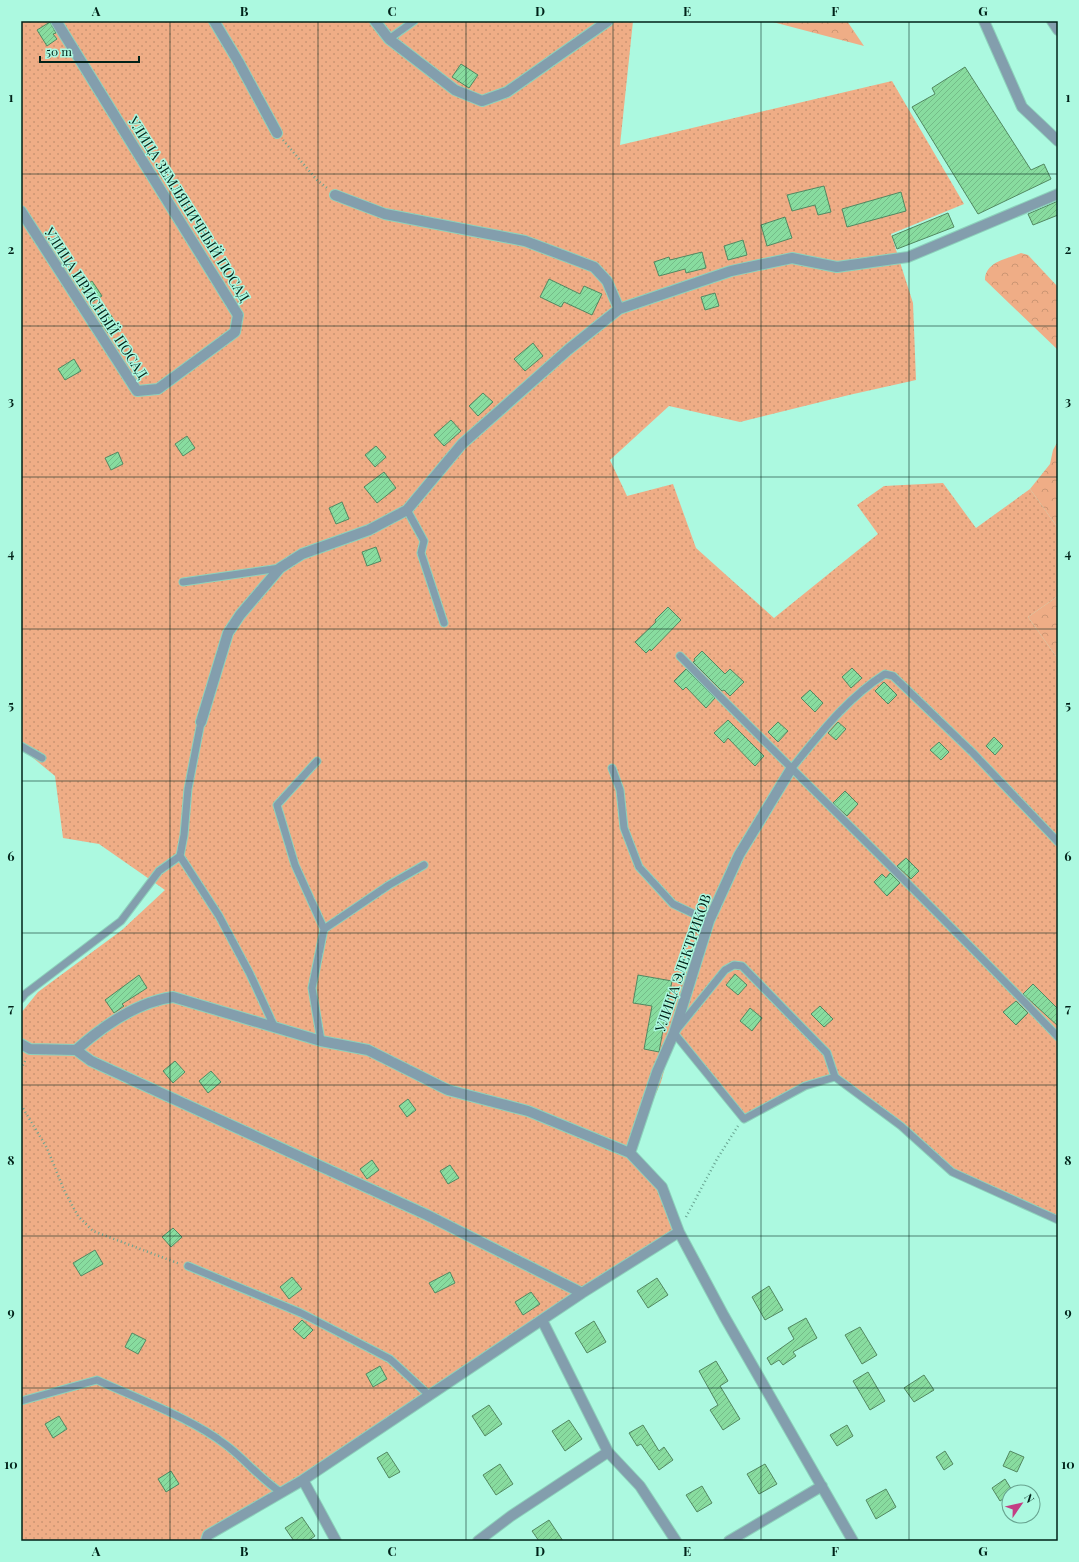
<svg xmlns="http://www.w3.org/2000/svg" width="1079" height="1562" viewBox="0 0 1079 1562" font-family="'Playfair Display',serif">
<defs>
<pattern id="forest-crowns" width="20" height="18" patternUnits="userSpaceOnUse"><rect width="20" height="18" fill="#efad86"/><path d="M2 6a3 3 0 1 1 6 0M12 15a3 3 0 1 1 6 0" fill="none" stroke="#cb9573"/></pattern>
<pattern id="garden-dots" width="8" height="8" patternUnits="userSpaceOnUse"><rect width="8" height="8" fill="#efad86"/><path d="M2 2h.1M6 6h.1" fill="none" stroke="#cb9573" stroke-width="1.8" stroke-linecap="round"/></pattern>
<pattern id="building-hatch" width="6" height="6" patternUnits="userSpaceOnUse"><rect width="6" height="6" fill="#88dc9f"/><path d="M-1 1l2-2M0 6l6-6M5 7l2-2" fill="none" stroke="#74bc88"/></pattern>
</defs>
<rect width="100%" height="100%" fill="#acf9e0"/>
<!-- forest -->
<path fill="url(#forest-crowns)" d="M769 21H847L864 46Z
M1021 253 1028 255 1058 287V350L985 280C985 262 1006 259 1021 253Z
M1058 441V528L1030 489 1050 464 1053 450Z
M1058 596V659L1028 617Z"/>
<!-- garden -->
<path fill="url(#garden-dots)" d="M21 21H633L620 145 892 81 964 204 891 234 913 303 916 380 849 395 740 422 669 406 610 460 627 496 673 484 696 548 774 618 878 534 857 505 884 486 943 483 976 528 1030 489 1058 528V596L1028 617 1058 659V1220L952 1172 901 1126 835 1077 805 1086 744 1119 674 1034 661 1082 630 1153 662 1187 679 1232 206 1541H21V1013L38 992 122 930 165 890 99 844 63 838 55 776 21 748Z"/>
<!-- building -->
<path fill="url(#building-hatch)" stroke="#528861" d="M50 22 56 33 53 34 57 39 47 46 37 30Z
M461 64 478 75 469 88 452 77Z
M965 67 1031 170 1044 164 1051 179 978 214 912 107 935 94 932 88Z
M824 186 831 212 818 215 815 205 792 211 787 195Z
M901 192 906 211 847 227 842 209Z
M1058 201V215L1033 225 1028 214Z
M948 213 954 227 897 249 892 236Z
M785 217 792 238 767 246 761 225Z
M743 240 747 255 728 260 724 246Z
M702 252 706 268 686 273 685 269 659 276 654 262 669 257 670 260Z
M549 279 580 294 584 286 602 294 592 315 564 302 561 307 540 297Z
M92 281 102 296 92 302 82 288Z
M715 293 719 306 705 310 701 297Z
M111 315 118 327 108 333 101 322Z
M533 343 543 356 525 371 514 359Z
M74 359 81 371 65 380 58 369Z
M483 393 493 402 478 416 469 406Z
M451 420 461 431 444 446 434 435Z
M187 436 195 448 183 456 175 444Z
M376 446 386 457 375 467 365 455Z
M118 452 123 464 111 470 105 458Z
M384 472 396 488 377 503 364 487Z
M342 502 349 519 336 524 329 508Z
M376 547 381 561 367 566 362 552Z
M668 607 681 620 651 651 650 649 646 653 635 642 656 622 655 620Z
M702 651 725 674 730 669 744 682 730 696 724 690 722 691 693 662 695 661 694 659Z
M852 668 862 678 851 688 842 677Z
M686 669 715 698 706 708 686 687 683 690 674 681Z
M884 682 897 695 888 704 875 691Z
M810 690 823 703 815 712 801 698Z
M728 720 764 756 755 766 728 738 724 743 714 733Z
M778 722 788 731 778 742 768 732Z
M838 722 846 729 836 740 828 733Z
M994 737 1003 746 995 755 986 746Z
M939 742 949 752 941 760 930 750Z
M845 791 858 804 847 816 833 803Z
M906 858 919 871 911 879 897 866Z
M890 873 900 883 887 896 874 882 882 874 886 878Z
M735 974 747 985 738 995 726 985Z
M139 975 147 988 122 1004 124 1006 114 1013 105 1000Z
M638 975 672 981 659 1052 644 1049 652 1006 633 1003Z
M1033 984 1058 1009V1026L1023 994Z
M1016 1001 1028 1013 1016 1025 1003 1012Z
M820 1006 833 1019 824 1027 811 1014Z
M750 1008 762 1018 752 1031 740 1021Z
M175 1061 185 1072 173 1083 163 1071Z
M211 1071 221 1082 208 1093 199 1081Z
M408 1099 416 1110 407 1117 399 1106Z
M372 1160 379 1170 367 1179 360 1169Z
M450 1165 459 1178 448 1184 440 1171Z
M173 1228 182 1237 171 1247 162 1237Z
M95 1250 103 1264 81 1276 73 1263Z
M450 1272 455 1283 435 1293 429 1283Z
M292 1277 302 1289 289 1299 280 1287Z
M657 1278 668 1295 648 1308 637 1291Z
M769 1286 783 1310 765 1320 752 1297Z
M531 1292 540 1304 523 1315 515 1302Z
M806 1318 817 1338 793 1352 796 1356 783 1365 779 1360 771 1365 767 1358 794 1339 788 1328Z
M302 1320 313 1330 304 1339 293 1329Z
M594 1321 606 1342 587 1353 575 1333Z
M860 1327 877 1355 862 1364 845 1335Z
M132 1333 146 1340 138 1354 125 1347Z
M716 1361 728 1381 720 1386 740 1419 723 1430 710 1410 718 1405 699 1371Z
M380 1366 387 1379 373 1387 366 1374Z
M868 1372 885 1401 870 1410 853 1381Z
M924 1375 934 1390 914 1402 904 1388Z
M489 1405 502 1424 485 1436 472 1416Z
M59 1416 67 1429 53 1438 45 1424Z
M569 1420 582 1439 565 1451 552 1431Z
M643 1425 659 1451 664 1447 673 1460 659 1470 641 1444 637 1446 629 1433Z
M847 1425 853 1436 837 1446 830 1435Z
M945 1451 953 1464 944 1470 936 1457Z
M1010 1451 1024 1457 1017 1472 1003 1466Z
M387 1452 400 1472 389 1478 377 1458Z
M500 1464 513 1484 496 1495 483 1475Z
M765 1464 777 1484 759 1494 747 1474Z
M171 1471 179 1484 166 1492 158 1479Z
M1005 1479 1013 1492H1009V1495L1000 1501 992 1488Z
M702 1486 712 1503 697 1512 686 1495Z
M886 1489 896 1507 876 1519 866 1500Z
M302 1517 315 1536 308 1541H294L285 1528Z
M549 1520 563 1541H539L532 1531Z"/>
<g fill="none" stroke-linecap="round" stroke-linejoin="round">
<defs>
<path id="service" d="M389 39 414 21
M407 510 424 541 421 553 444 623
M183 582 280 568
M680 656C805 784 935 907 1058 1037
M21 746 42 758
M317 761 277 805 295 865 324 929 312 988 321 1041
M612 768 620 790 624 828 639 867 673 904 709 921
M791 769C819 735 847 698 885 674L893 676 973 753 1058 842
M180 856 219 916 250 974 274 1026
M324 929 389 885 424 865
M21 999 25 994 121 921 159 871 180 856 184 835 188 789 201 722
M835 1077 827 1053 742 966 734 965 725 970 674 1033 744 1119 805 1086 835 1077 901 1126 952 1172 1058 1220
M188 1266 301 1313 390 1359 430 1396
M21 1401 97 1380C138 1399 191 1418 226 1445 246 1460 261 1480 282 1493"/>
<path id="minor" d="M214 21 238 61 277 133
M375 21 389 39 455 90 482 101 507 92 608 21
M984 21 1022 107 1058 141
M1052 21 1058 30
M335 195 385 214 525 241 594 267 607 281 619 309
M21 211 137 391 158 389 235 332 238 315 56 21
M201 722 228 633 240 615 280 568 302 554 369 530 407 510 462 444 569 349 619 309 731 271 792 258 837 267 908 257 1058 194
M21 1044 30 1049 76 1050C103 1026 137 1002 173 997L321 1041 368 1050 448 1090 528 1111 630 1153 662 1187 679 1232 724 1316 853 1541
M76 1050 91 1061 427 1215 582 1293
M630 1153 657 1072 674 1033 709 921 739 855 791 769
M542 1320 608 1452 640 1486 676 1541
M303 1480 336 1541
M206 1541 208 1535 303 1480 582 1293 679 1232
M478 1541 511 1516 608 1452
M729 1541 822 1486"/>
</defs>
<!-- service casing -->
<use href="#service" stroke="#8dd2bc" stroke-width="9"/>
<!-- minor casing -->
<use href="#minor" stroke="#8dd2bc" stroke-width="12"/>
<!-- path -->
<path stroke="#68a491" stroke-width="2.5" stroke-dasharray="1 3" stroke-linecap="butt" d="M283 140 317 180 327 188
M21 1069 26 1059
M21 1105 47 1148 64 1190 78 1216 93 1231 180 1264
M686 1217 717 1159 738 1126"/>
<!-- service -->
<use href="#service" stroke="#839ead" stroke-width="7"/>
<!-- minor -->
<use href="#minor" stroke="#839ead" stroke-width="10"/>
</g>
<!-- grid -->
<path fill="none" stroke="#012219" stroke-width="1" stroke-opacity="0.55" d="M170 21V1541M318 21V1541M466 21V1541M613 21V1541M761 21V1541M909 21V1541M21 174H1058M21 326H1058M21 477H1058M21 629H1058M21 781H1058M21 933H1058M21 1085H1058M21 1236H1058M21 1388H1058"/>
<g text-anchor="middle" stroke-width="3" stroke-linejoin="round" paint-order="stroke">
<!-- street labels -->
<g font-size="14" fill="#012219" stroke="#acf9e0">
<text transform="translate(189 209) rotate(58)" y="5">УЛИЦА ЗЕМЛЯНИЧНЫЙ ПОСАД</text>
<text transform="translate(96 303) rotate(57)" y="5">УЛИЦА ИРИСНЫЙ ПОСАД</text>
<text transform="translate(683 963) rotate(-71)" y="5">УЛИЦА ЭЛЕКТРИКОВ</text>
</g>
</g>
<!-- border -->
<rect width="1079" height="1562" fill="none" stroke="#acf9e0" stroke-width="44"/>
<!-- north arrow -->
<g transform="translate(1021 1504) rotate(56)"><circle r="19" fill="#acf9e0" stroke="#68a390"/>
<path d="M0-3L7 15L0 10L-7 15Z" fill="#c33f84"/>
<text y="-6" font-size="11" font-weight="bold" text-anchor="middle" fill="#012219">N</text>
</g>
<!-- scale -->
<path d="M40 56v6h99v-6" fill="none" stroke="#012219" stroke-width="2"/>
<text x="46" y="56" font-size="12" fill="#012219" stroke="#acf9e0" stroke-width="3" paint-order="stroke">50 m</text>
<rect x="22" y="22" width="1035" height="1518" fill="none" stroke="#012219" stroke-width="1.5"/>
<g font-size="13" text-anchor="middle" font-weight="bold" fill="#012219">
<text x="96" y="16">A</text>
<text x="244" y="16">B</text>
<text x="392" y="16">C</text>
<text x="540" y="16">D</text>
<text x="687" y="16">E</text>
<text x="835" y="16">F</text>
<text x="983" y="16">G</text>
<text x="11" y="102">1</text>
<text x="1068" y="102">1</text>
<text x="11" y="254">2</text>
<text x="1068" y="254">2</text>
<text x="11" y="406">3</text>
<text x="1068" y="406">3</text>
<text x="11" y="558">4</text>
<text x="1068" y="558">4</text>
<text x="11" y="710">5</text>
<text x="1068" y="710">5</text>
<text x="11" y="861">6</text>
<text x="1068" y="861">6</text>
<text x="11" y="1013">7</text>
<text x="1068" y="1013">7</text>
<text x="11" y="1165">8</text>
<text x="1068" y="1165">8</text>
<text x="11" y="1317">9</text>
<text x="1068" y="1317">9</text>
<text x="11" y="1469">10</text>
<text x="1068" y="1469">10</text>
<text x="96" y="1556">A</text>
<text x="244" y="1556">B</text>
<text x="392" y="1556">C</text>
<text x="540" y="1556">D</text>
<text x="687" y="1556">E</text>
<text x="835" y="1556">F</text>
<text x="983" y="1556">G</text>
</g>
</svg>
